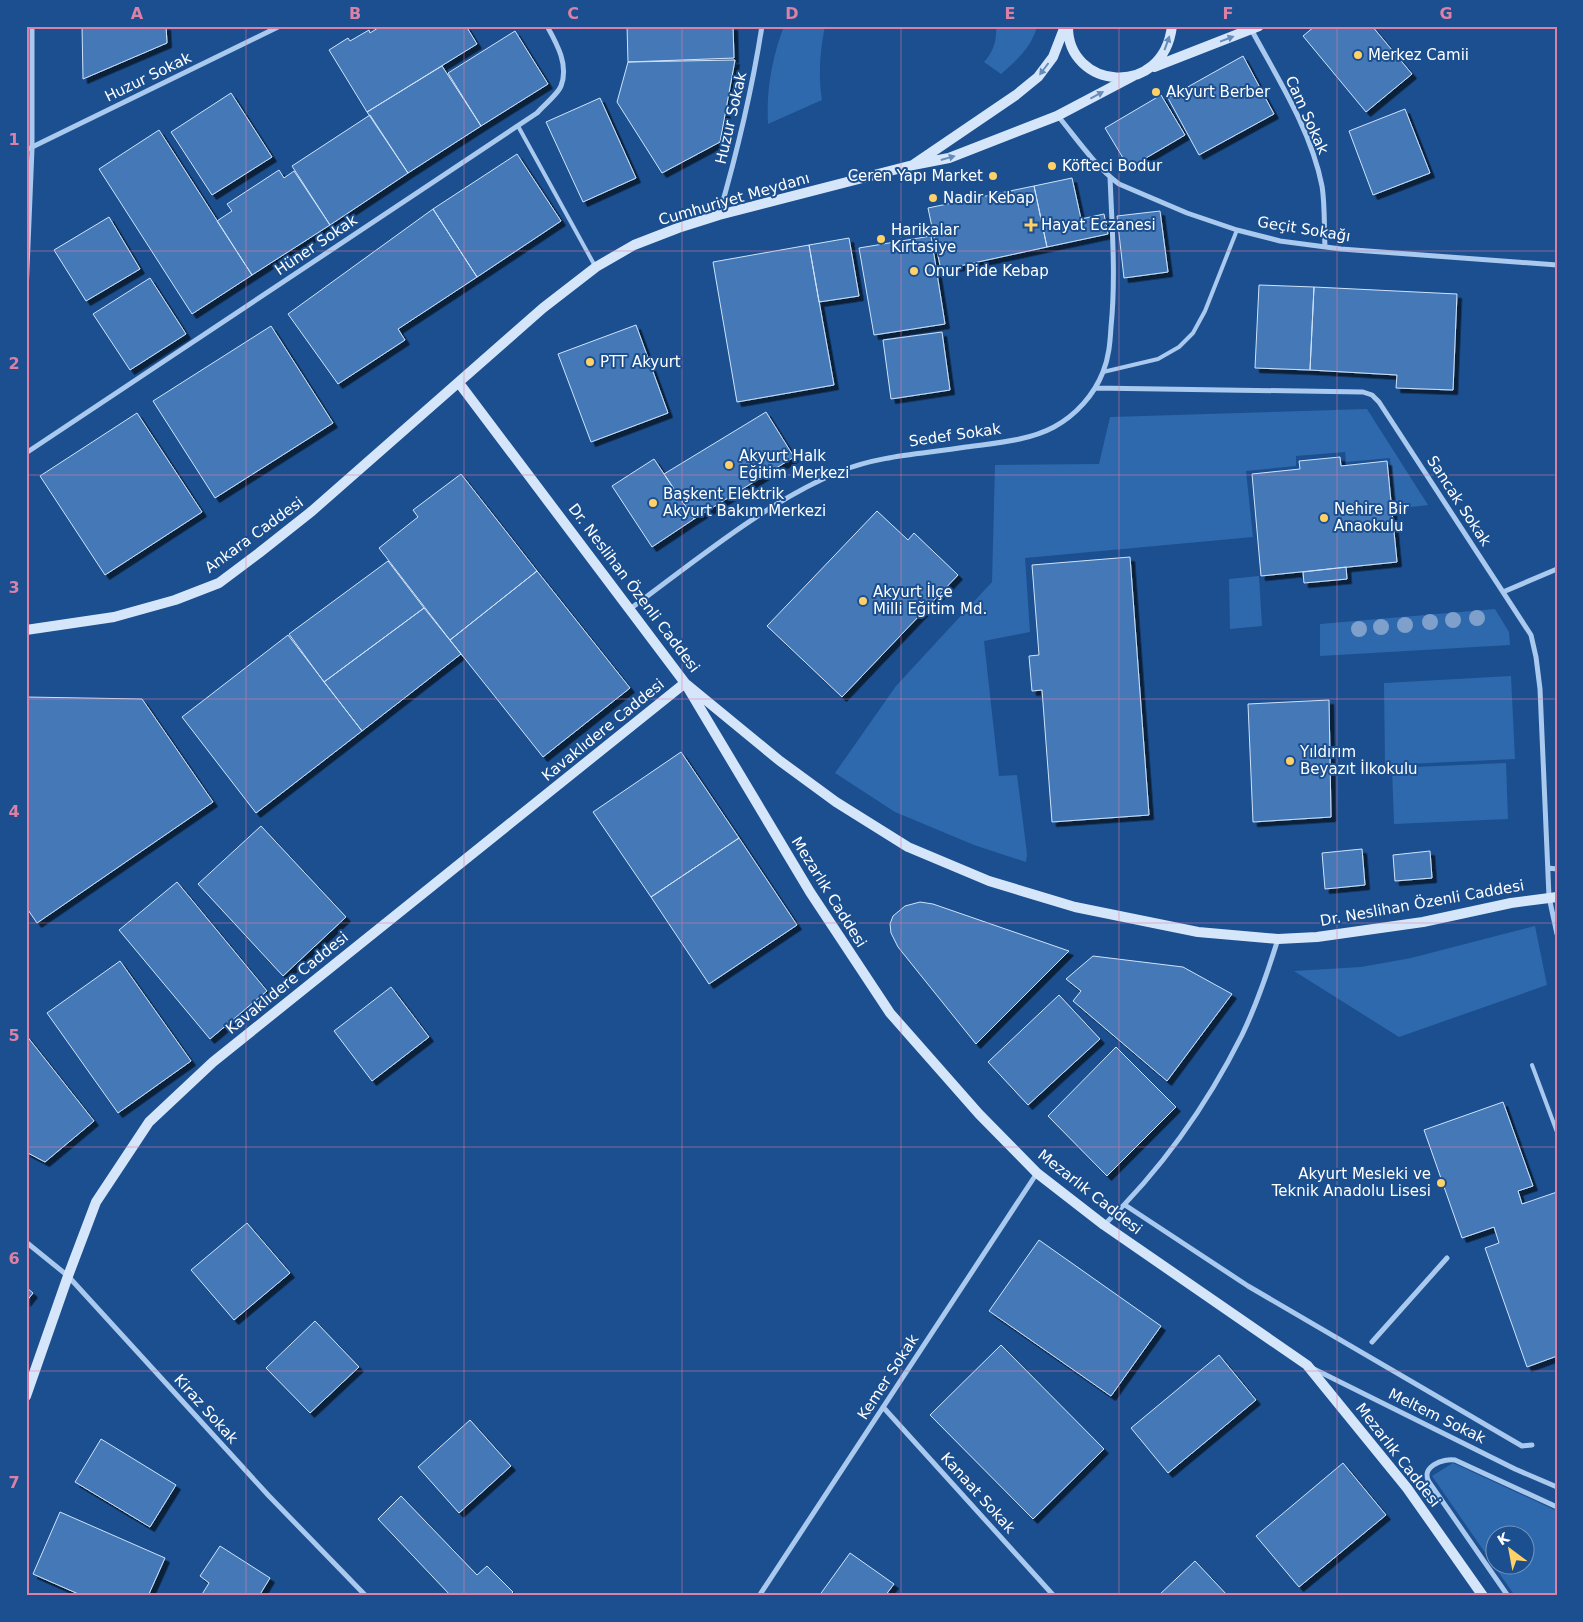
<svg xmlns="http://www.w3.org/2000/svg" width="1583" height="1622" viewBox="0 0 1583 1622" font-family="'DejaVu Sans',sans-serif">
<defs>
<filter id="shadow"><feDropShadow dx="4.5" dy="4.5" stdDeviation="0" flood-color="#0009"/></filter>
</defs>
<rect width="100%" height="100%" fill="#1b4f8f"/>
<!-- green -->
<path fill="#2e69ad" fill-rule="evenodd" d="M784 26H825C820 50 818 76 822 100L768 124C766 90 772 58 784 26Z
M996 26H1037C1033 46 1015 62 1001 74L984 62C993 52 997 41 996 26Z
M1367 409 1428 505 1395 509 1390 458 1346 462 1345 452 1296 456V466L1246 471 1253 537 1025 558 1030 632 984 641 999 776 1017 775 1027 854 1026 862 974 845 895 812 835 773 896 686 992 582 995 465 1099 464 1110 417Z
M1259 576 1262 626 1230 629 1229 579Z
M1495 609 1509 632 1510 645 1320 656V624Z
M1511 676 1515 759 1385 765 1384 683Z
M1506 763 1508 819 1394 824 1392 768Z
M1535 926 1547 985 1399 1037 1294 971 1361 967 1411 958Z
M1453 1463 1557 1511V1596H1515L1432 1476ZM1496 1534H1526V1564H1496Z"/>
<!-- building -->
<path fill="#4478b7" stroke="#cfe3fa" filter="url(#shadow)" d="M82 26H166L167 43 83 79Z
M381 26H466L477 44 367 112 329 50 348 38 350 41 369 30 370 33Z
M627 26H733L734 58 628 62Z
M1315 26H1372L1412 74 1366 112 1303 36Z
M515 31 548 84 481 126 448 73Z
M1243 56 1274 114 1199 155 1168 98Z
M735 60 720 142 662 173 617 102 628 62Z
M442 66 481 126 408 173 367 112Z
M231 93 272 157 212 195 171 132Z
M1161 95 1185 135 1129 168 1105 128Z
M600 98 636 178 583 202 546 122Z
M1405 109 1430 173 1373 195 1349 131Z
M370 115 408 173 330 225 292 166Z
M159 130 252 275 192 314 99 169Z
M517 154 561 221 477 277 433 209Z
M279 170 284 178 294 171 330 225 252 275 217 221 232 211 227 204Z
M1072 178 1081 219 1104 214 1108 234 1047 247 1034 186Z
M1034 186 1047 247 941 270 928 208Z
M433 209 477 277 398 329 405 340 338 384 288 314Z
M1160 211 1168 272 1124 278 1117 216Z
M109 217 140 269 86 301 54 250Z
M931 236 945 324 874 335 859 248Z
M849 238 859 296 819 302 809 245Z
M809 245 834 385 737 402 713 262Z
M150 278 186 334 130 370 93 314Z
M1259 285 1314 287 1310 370 1255 368Z
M1314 287 1457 294 1453 390 1396 388 1397 375 1310 370Z
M636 325 668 413 591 442 558 354Z
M271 326 333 423 215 498 153 401Z
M942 332 950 390 891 399 883 340Z
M766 412 794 457 694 519 664 474Z
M137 413 202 512 105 575 40 476Z
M1340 457 1341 466 1387 461 1397 562 1261 576 1252 474 1300 469 1299 461Z
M654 459 694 519 652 547 612 486Z
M461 474 537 571 450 640 379 548 418 517 413 510Z
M877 511 908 540 914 533 958 575 842 697 767 626Z
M1130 557 1149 815 1052 822 1042 690 1032 691 1029 656 1039 655 1032 565Z
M388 561 424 608 324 682 289 634Z
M1346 567 1347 579 1304 583 1303 572Z
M537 571 630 688 543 757 450 640Z
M424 608 461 654 362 731 324 682Z
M288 635 362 731 256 813 182 717Z
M26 697 142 699 213 802 37 923 26 907Z
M1329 700 1331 817 1253 822 1248 704Z
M681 752 739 838 651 897 593 812Z
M261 826 346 917 283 976 198 884Z
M739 838 797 925 709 984 651 897Z
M1362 849 1365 885 1325 889 1322 853Z
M1430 851 1432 878 1395 881 1393 855Z
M177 882 267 991 210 1039 119 930Z
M920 902 933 904 1069 951 976 1044 898 947 891 933 890 924 893 916 905 906Z
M1093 956 1183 967 1232 994 1167 1081 1073 1001 1081 991 1066 979Z
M120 961 191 1061 118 1113 47 1013Z
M391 987 429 1037 372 1081 334 1031Z
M1059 995 1100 1039 1028 1105 988 1062Z
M26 1035 94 1121 45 1162 26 1152Z
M1116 1047 1176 1107 1107 1176 1048 1116Z
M1503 1102 1533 1186 1518 1191 1522 1204 1557 1192V1356L1527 1367 1485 1248 1499 1243 1494 1227 1462 1238 1424 1130Z
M247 1223 290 1273 234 1320 191 1270Z
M1039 1240 1161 1326 1111 1396 989 1311Z
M26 1287 33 1293 26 1302Z
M315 1321 359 1367 310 1413 266 1368Z
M1001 1345 1104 1449 1033 1519 930 1415Z
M1219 1355 1256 1400 1168 1473 1131 1428Z
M470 1420 511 1466 459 1513 418 1467Z
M101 1439 176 1485 150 1527 75 1482Z
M1343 1463 1386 1515 1299 1587 1256 1536Z
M401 1496 477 1575 487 1566 513 1592 509 1596H451L378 1519Z
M60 1512 165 1558 148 1596H83L33 1574Z
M220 1546 270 1578 259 1596H201L209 1583 200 1576Z
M850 1553 894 1584 885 1596H819Z
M1195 1561 1228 1596H1158Z"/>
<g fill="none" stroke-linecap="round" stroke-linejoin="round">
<!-- lane -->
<path stroke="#a9c9ee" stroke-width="4" d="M518 126 595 266
M1103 372 1158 359 1179 347 1193 333 1205 311 1237 230
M1532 1065 1557 1132"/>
<!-- street -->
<path stroke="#a9c9ee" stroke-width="5" d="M1251 29C1278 79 1311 130 1322 186 1325 205 1324 227 1325 247
M1058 116C1077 139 1095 166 1119 184L1187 213 1237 230 1280 241 1341 249 1557 265
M26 150 280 26
M719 215C737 153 752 90 762 26
M26 293 32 149V26
M1095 388 1363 392 1372 395 1379 402 1531 635 1536 657 1540 689 1549 897 1557 934
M26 453 537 113C543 106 558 94 561 86 569 65 557 44 547 26
M1503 592 1557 569
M630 609C694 562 767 501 841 471 881 455 924 454 966 447 995 443 1028 441 1054 427 1076 415 1094 395 1103 372 1109 357 1110 343 1111 327 1116 277 1112 227 1110 177
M1548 868 1557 869
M1125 1205 1248 1286 1522 1446 1532 1445
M1104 1225C1161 1170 1207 1105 1242 1035 1257 1004 1268 971 1278 939
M26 1242 68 1276 269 1496 366 1596
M1372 1342 1447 1258
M1312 1368 1515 1469 1557 1487
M883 1407 1054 1596
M759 1596 1037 1173
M1508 1596 1429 1482C1420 1467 1443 1458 1455 1460L1557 1507"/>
<!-- secondary -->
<path stroke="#d6e6fa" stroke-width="10" d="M1065 26 1053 57 1038 77 1016 95 913 165 949 158 1057 116 1133 76
M1068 26C1067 89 1163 100 1172 26
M1154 67 1259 26
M459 383 685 683 780 761 836 802 908 847 989 881 1075 907 1198 932 1278 939 1317 937 1423 922 1511 903 1557 897
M26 630 114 617 175 600 219 583 259 553 312 511 543 308 596 267 634 245 678 228 719 215 913 165
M26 1396 68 1276 96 1202 149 1122 213 1062 685 683 810 892 890 1013 979 1114 1037 1173 1104 1225 1307 1365 1407 1488 1483 1596"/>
</g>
<!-- trees -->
<g fill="#7ea0ca">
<circle cx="1477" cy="618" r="8"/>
<circle cx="1453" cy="620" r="8"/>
<circle cx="1430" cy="622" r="8"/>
<circle cx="1405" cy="625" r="8"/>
<circle cx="1381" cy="627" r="8"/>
<circle cx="1359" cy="629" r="8"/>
</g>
<!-- one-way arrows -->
<defs><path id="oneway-solid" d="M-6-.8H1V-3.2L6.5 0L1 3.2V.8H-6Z" transform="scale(1.25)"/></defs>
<g fill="#668bba">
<use href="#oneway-solid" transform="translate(1227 39) rotate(-21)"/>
<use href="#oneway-solid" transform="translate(1167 43) rotate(-70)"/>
<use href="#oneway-solid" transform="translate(1044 69) rotate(127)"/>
<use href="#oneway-solid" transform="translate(1097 95) rotate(-28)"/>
<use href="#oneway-solid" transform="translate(948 158) rotate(-16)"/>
</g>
<!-- grid -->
<path fill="none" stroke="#dd80a5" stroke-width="1" stroke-opacity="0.55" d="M246 26V1596M464 26V1596M682 26V1596M901 26V1596M1119 26V1596M1337 26V1596M26 251H1557M26 475H1557M26 699H1557M26 923H1557M26 1147H1557M26 1371H1557"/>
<!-- markers -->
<g fill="#ffd166" stroke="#1b4f8f" stroke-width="2">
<circle cx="1358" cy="55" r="5"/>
<circle cx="1156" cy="92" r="5"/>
<circle cx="1052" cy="166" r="5"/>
<circle cx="993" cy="176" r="5"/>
<circle cx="933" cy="198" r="5"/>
<path d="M1028.5 217.5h5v5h5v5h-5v5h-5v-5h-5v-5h5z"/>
<circle cx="881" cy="239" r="5"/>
<circle cx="914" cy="271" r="5"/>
<circle cx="590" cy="362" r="5"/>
<circle cx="729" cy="465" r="5"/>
<circle cx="653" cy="503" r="5"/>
<circle cx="1324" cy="518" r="5"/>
<circle cx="863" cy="601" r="5"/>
<circle cx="1290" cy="761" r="5"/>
<circle cx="1441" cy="1183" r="5"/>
</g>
<g text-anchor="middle" stroke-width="4" stroke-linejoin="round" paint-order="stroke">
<!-- poi labels -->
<g font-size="15" fill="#fff" stroke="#1b4f8f" text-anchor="start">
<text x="1368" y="60">Merkez Camii</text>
<text x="1166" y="97">Akyurt Berber</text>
<text x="1062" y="171">Köfteci Bodur</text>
<text x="983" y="181" text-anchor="end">Ceren Yapı Market</text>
<text x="943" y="203">Nadir Kebap</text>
<text x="1041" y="230">Hayat Eczanesi</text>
<text x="891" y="235">Harikalar<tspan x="891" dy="17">Kırtasiye</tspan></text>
<text x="924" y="276">Onur Pide Kebap</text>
<text x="600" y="367">PTT Akyurt</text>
<text x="739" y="461">Akyurt Halk<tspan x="739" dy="17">Eğitim Merkezi</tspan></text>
<text x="663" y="499">Başkent Elektrik<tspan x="663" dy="17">Akyurt Bakım Merkezi</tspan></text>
<text x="1334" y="514">Nehire Bir<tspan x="1334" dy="17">Anaokulu</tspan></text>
<text x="873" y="597">Akyurt İlçe<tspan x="873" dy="17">Milli Eğitim Md.</tspan></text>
<text x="1300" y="757">Yıldırım<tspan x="1300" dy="17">Beyazıt İlkokulu</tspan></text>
<text x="1431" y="1179" text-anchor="end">Akyurt Mesleki ve<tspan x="1431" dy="17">Teknik Anadolu Lisesi</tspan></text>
</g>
<!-- street labels -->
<g font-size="15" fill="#fff" stroke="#1b4f8f">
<text transform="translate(148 77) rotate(-26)" y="5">Huzur Sokak</text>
<text transform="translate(1307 115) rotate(66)" y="5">Cam Sokak</text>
<text transform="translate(731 118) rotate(-77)" y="5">Huzur Sokak</text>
<text transform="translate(734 199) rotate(-16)" y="5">Cumhuriyet Meydanı</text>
<text transform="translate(1304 229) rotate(9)" y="5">Geçit Sokağı</text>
<text transform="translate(316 245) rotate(-34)" y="5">Hüner Sokak</text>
<text transform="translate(955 435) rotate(-8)" y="5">Sedef Sokak</text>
<text transform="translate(1459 501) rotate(57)" y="5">Sancak Sokak</text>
<text transform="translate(254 535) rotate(-36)" y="5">Ankara Caddesi</text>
<text transform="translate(634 588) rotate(53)" y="5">Dr. Neslihan Özenli Caddesi</text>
<text transform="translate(603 730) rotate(-39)" y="5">Kavaklıdere Caddesi</text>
<text transform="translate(829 892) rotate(58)" y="5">Mezarlık Caddesi</text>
<text transform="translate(1422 903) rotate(-10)" y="5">Dr. Neslihan Özenli Caddesi</text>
<text transform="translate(287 983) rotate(-39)" y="5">Kavaklıdere Caddesi</text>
<text transform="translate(1090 1192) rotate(38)" y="5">Mezarlık Caddesi</text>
<text transform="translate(888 1377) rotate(-57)" y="5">Kemer Sokak</text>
<text transform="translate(206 1409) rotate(48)" y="5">Kiraz Sokak</text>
<text transform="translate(1437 1416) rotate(26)" y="5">Meltem Sokak</text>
<text transform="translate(1398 1455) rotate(52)" y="5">Mezarlık Caddesi</text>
<text transform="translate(978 1493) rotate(48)" y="5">Kanaat Sokak</text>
</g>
</g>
<!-- border -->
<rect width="1583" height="1622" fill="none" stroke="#1b4f8f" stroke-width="55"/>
<!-- north arrow -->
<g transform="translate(1510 1550) rotate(328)"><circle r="24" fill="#1b4f8f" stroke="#7695bc"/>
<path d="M0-4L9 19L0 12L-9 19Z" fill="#ffd166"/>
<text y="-8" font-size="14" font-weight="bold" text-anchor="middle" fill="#ffffff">K</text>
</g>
<rect x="28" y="28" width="1528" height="1566" fill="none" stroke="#dd80a5" stroke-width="2"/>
<g font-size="16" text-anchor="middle" font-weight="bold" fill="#dd80a5">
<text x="137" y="19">A</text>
<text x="355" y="19">B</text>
<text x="573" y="19">C</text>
<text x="792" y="19">D</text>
<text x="1010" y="19">E</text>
<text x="1228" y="19">F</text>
<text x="1446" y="19">G</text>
<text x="14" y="145">1</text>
<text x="14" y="369">2</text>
<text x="14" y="593">3</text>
<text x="14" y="817">4</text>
<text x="14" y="1041">5</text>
<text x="14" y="1264">6</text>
<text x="14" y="1488">7</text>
</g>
</svg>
